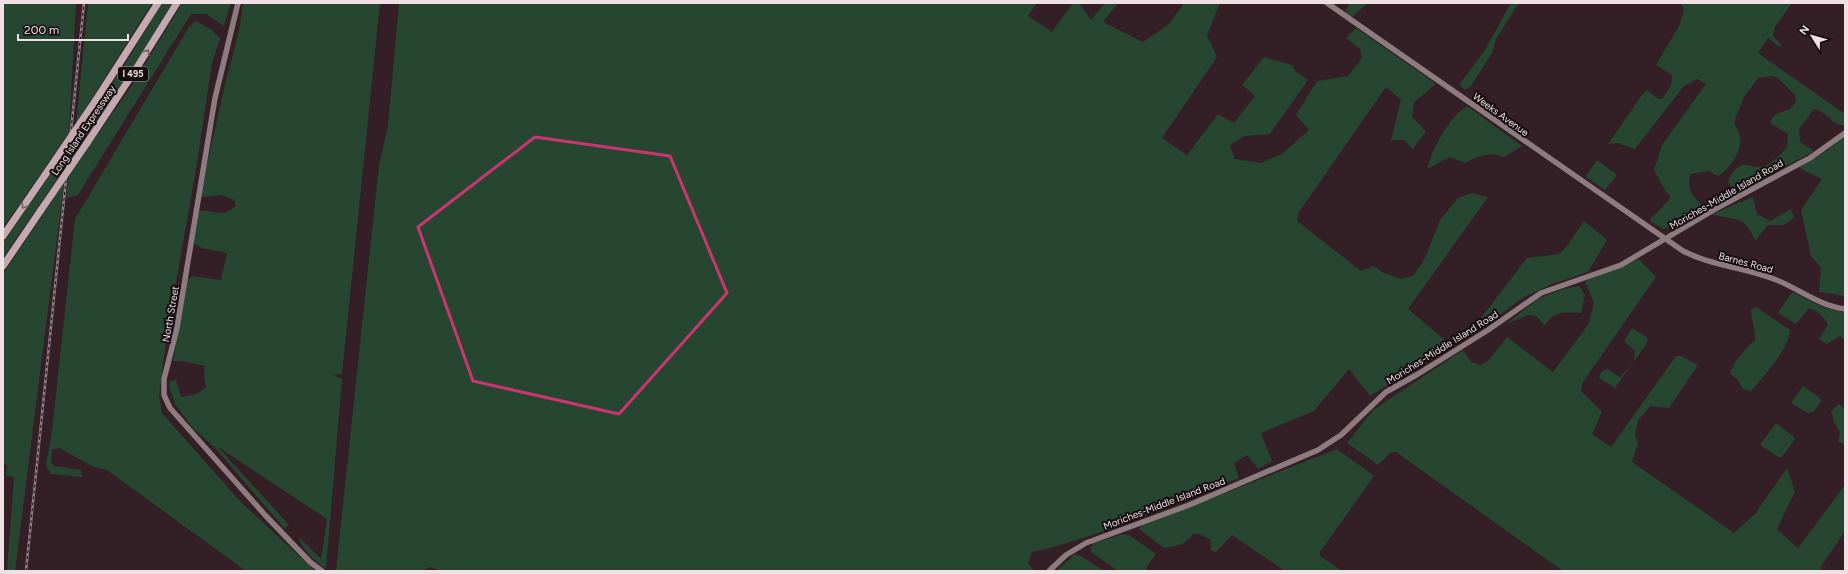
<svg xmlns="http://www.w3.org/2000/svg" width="1848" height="574" viewBox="0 0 1848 574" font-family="Figtree,sans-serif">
<rect width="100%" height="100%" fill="#331f25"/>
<!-- green -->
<path fill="#274632" d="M3 3H76L69 133 3 228Z
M88 3H152L76 124Z
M162 3H173L154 36 71 159 73 141 122 69Z
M182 3H231L224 26 206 14H191L78 195 66 198 69 175 133 84Z
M243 3H380L342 374 333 375 342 379 326 568H325C312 559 303 550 298 536L321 559 327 519 218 447 289 525 284 528 216 449 192 427 175 404 169 386 170 381 176 380 181 397 196 394 206 388 204 376 205 366 182 361H173L188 279 193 276 221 280 227 253 202 248 194 244 199 211C216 209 220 219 236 206L234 200 222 195 201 197 202 187 225 84 239 31Z
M399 3H1037L1028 16 1052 32 1073 3H1079L1091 20 1105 3H1118L1103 22 1143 42 1169 24 1184 3H1220L1207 35 1217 57 1162 138 1187 155 1218 114 1234 123 1255 96 1242 85 1264 57 1292 65 1296 72 1308 80 1270 134 1244 136 1230 145 1235 159 1261 163 1282 154 1309 130 1296 115 1317 81 1348 76 1362 58 1360 49 1346 38 1356 28 1436 84 1414 102 1412 117 1426 131 1413 149 1404 140H1391L1401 100 1386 87 1299 212 1297 221 1361 271 1374 266 1382 272 1401 279 1414 275 1425 258 1440 220 1458 198 1472 193 1488 197 1408 309 1447 342 1443 349 1370 396 1349 369 1314 411 1261 433 1272 461 1258 469 1247 455 1234 463 1239 478C1170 502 1104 537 1032 552L1028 563 1034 571H441L430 567 421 571H336L379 165 388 126Z
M1350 3H1368L1352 17 1345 12Z
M1511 3H1519L1496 39 1492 53 1471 86 1465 90 1459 85 1485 50Z
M1681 3H1792L1775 27 1773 36 1782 46 1780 47 1768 38 1758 53 1845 114V126C1833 126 1826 111 1814 109L1799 129 1800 142 1814 151 1739 191H1736L1728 183C1729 178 1731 175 1734 171 1746 157 1750 171 1765 166 1774 163 1781 153 1787 147L1788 134 1770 123C1774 114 1779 112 1789 110L1796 102 1795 95 1778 78 1771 76 1758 78 1744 97 1734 122C1736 127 1739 132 1740 137 1743 150 1729 170 1718 176L1709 171 1691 174C1685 190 1694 197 1705 208L1688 222 1663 229 1651 222 1650 218 1658 212 1671 197 1666 192 1654 170 1662 145 1706 84 1697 79 1684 86 1635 149 1618 143 1608 144 1642 95 1647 90 1657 98 1662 99C1667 92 1674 83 1672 75L1656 65 1679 26 1684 10Z
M196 21 212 30 220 39 212 63 196 169 167 334 159 395 162 413 239 500 315 571H246L107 470 94 467 59 448 52 450 51 463 55 466 81 470 82 477 51 474 46 466 52 431 75 219 189 27Z
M1467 106 1522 146 1504 157C1490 151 1479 156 1465 163L1450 157 1427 169C1433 148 1448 118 1467 106Z
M1845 135V296L1819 292 1821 268 1811 256 1801 210 1822 179 1801 169 1800 167 1828 150Z
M66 151 64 169 3 258V243Z
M1597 160 1616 174 1615 178 1605 190 1586 177 1587 174Z
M64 183 15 571H7L14 477 6 476 7 466 3 462V274Z
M1753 197 1757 214 1770 221 1791 209 1794 218 1784 225H1768L1755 241C1744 213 1736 222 1712 214Z
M1584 221 1607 240 1588 272 1552 284 1524 297 1476 332 1474 327 1527 258 1559 254 1567 246Z
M1639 259 1656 277 1583 382 1581 391 1602 412 1592 434 1611 447 1676 356H1681L1698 365 1669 408 1650 406 1638 421 1635 435 1638 443 1632 462 1734 533 1755 514 1787 468 1795 492 1777 529 1798 548 1845 485V531L1820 568 1823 571H1563L1396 452H1391L1378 465 1347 443 1373 410 1463 350 1471 362 1481 365 1489 360 1507 337 1553 372 1588 325 1594 303 1585 281Z
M1579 286 1585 295 1581 313C1559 312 1554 311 1541 330L1544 324 1536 316 1528 315 1506 324 1538 299 1563 289Z
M1792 292 1820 306 1845 313V341L1840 336 1827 344 1819 339 1828 325C1824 316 1818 311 1809 308L1796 324 1778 313Z
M1756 307 1790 330C1790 347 1762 379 1751 391L1743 389 1737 379 1730 374C1734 361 1744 350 1755 340 1756 329 1751 321 1751 309Z
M1632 328 1648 338 1647 343 1615 388 1599 378 1601 372 1607 369 1620 377 1634 362 1635 351 1624 341Z
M1803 386 1819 397 1821 402 1813 412 1808 413 1791 403Z
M1839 404 1845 409V444L1838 442 1840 432 1834 422 1831 411Z
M1776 423 1793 436 1795 439 1782 457 1780 458 1760 445Z
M1337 449 1374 476 1320 552V556L1342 571H1285L1232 535 1216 552 1211 550V540L1200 534H1193C1186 545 1177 546 1164 548L1139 529 1141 526Z
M1123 534 1129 535 1156 554 1146 568 1148 571H1118L1091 552V547L1094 543Z
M1075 554 1081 556 1104 571H1056Z"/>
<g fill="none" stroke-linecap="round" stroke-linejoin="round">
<!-- secondary -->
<path stroke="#8d7b80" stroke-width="5.5" d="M238 3 215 98 177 328 164 379V395L170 408 265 515 310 562 322 571
M1327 3 1683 251C1712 266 1744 267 1774 279 1798 288 1819 306 1845 309
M1049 571 1066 555 1086 543 1189 505 1318 450 1341 435 1386 392 1418 374 1488 330 1541 293 1621 265 1717 208 1810 158 1845 133"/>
<!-- highway -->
<path stroke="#c4a9b0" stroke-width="7" d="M96 100 158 3
M87 143 136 69 177 3
M3 236 45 175
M3 266 41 210"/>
<defs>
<path id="rail" d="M26 571 84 3"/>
</defs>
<!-- rail casing -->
<use href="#rail" stroke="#928186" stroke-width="2.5"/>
<!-- rail -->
<use href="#rail" stroke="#150c0f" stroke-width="1" stroke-dasharray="3" stroke-linecap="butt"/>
<!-- highway-bridge -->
<path stroke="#c4a9b0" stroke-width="7" d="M45 175 96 100
M41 210 87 143"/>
</g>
<!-- one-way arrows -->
<defs><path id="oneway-chevron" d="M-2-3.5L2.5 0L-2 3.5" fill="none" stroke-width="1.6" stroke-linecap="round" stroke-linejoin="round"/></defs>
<g stroke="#756268">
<use href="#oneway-chevron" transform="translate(147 52) rotate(-58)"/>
<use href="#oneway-chevron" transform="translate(24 206) rotate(124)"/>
</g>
<!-- marked area -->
<path fill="none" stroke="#c93670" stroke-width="3" stroke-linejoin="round" d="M535 137 670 156 727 293 619 414 473 381 418 227Z"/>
<g text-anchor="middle" stroke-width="4" stroke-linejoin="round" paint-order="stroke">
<!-- shield labels -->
<rect fill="#150c0f" stroke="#aea0a4" stroke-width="1" x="118" y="67" width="30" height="14" rx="3"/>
<g font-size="9" font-weight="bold" fill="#efe0e4">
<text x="133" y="77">I 495</text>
</g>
<!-- street labels -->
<g font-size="10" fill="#efe0e4" stroke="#150c0f">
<text transform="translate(1501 114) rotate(36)" y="4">Weeks Avenue</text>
<text transform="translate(83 130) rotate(-56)" y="4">Long Island Expressway</text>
<text transform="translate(1726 194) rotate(-30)" y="4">Moriches-Middle Island Road</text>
<text transform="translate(1746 262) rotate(15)" y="4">Barnes Road</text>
<text transform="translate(170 314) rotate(-80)" y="4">North Street</text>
<text transform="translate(1442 347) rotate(-32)" y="4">Moriches-Middle Island Road</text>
<text transform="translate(1164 503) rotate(-21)" y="4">Moriches-Middle Island Road</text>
</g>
</g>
<!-- border -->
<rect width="1848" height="574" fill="none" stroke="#efe0e4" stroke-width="8"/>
<!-- north arrow -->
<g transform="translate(1812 36) rotate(307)" stroke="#150c0f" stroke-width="3" paint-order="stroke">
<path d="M0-3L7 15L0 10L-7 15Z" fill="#efe0e4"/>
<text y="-6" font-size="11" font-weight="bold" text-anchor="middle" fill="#efe0e4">N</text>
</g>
<!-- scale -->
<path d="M18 34v6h110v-6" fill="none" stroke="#efe0e4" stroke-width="2"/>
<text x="24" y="34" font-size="12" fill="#efe0e4" stroke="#150c0f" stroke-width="3" paint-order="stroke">200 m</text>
</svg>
